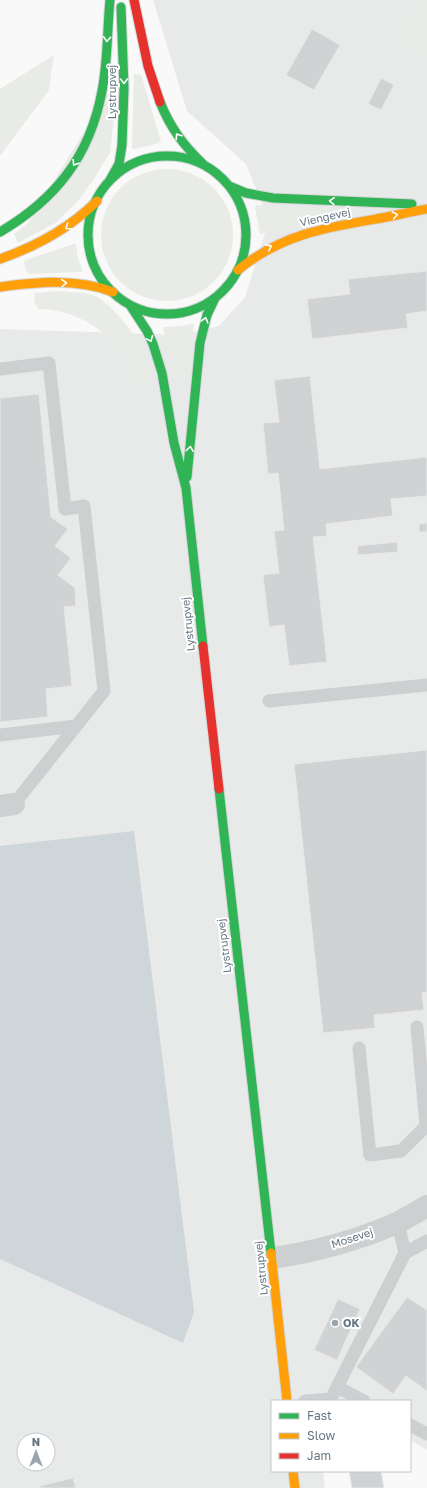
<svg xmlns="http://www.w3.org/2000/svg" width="427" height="1488" viewBox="0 0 427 1488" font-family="'Golos Text',sans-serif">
<rect width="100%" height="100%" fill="#f9f9f9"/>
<!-- built -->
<path fill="#e8e9e9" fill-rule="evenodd" d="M153 0H427V1450L410 1440V1401H272V1471H323L325 1488H0V329L180 335 219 326 245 297 269 221 246 164 187 111ZM24 1440H48V1464H24Z"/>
<!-- green -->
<path fill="#e8ebe6" d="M419 0H427V56L395 37Z
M54 55 49 90 0 156V89Z
M134 74H139L142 77 161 142C156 145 141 147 134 149L132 148Z
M109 91 117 92 110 152 94 179 78 201 57 222 18 243 14 234 28 223Z
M101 235a66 66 0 1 1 132 0a66 66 0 1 1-132 0Z
M256 205 328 211 330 216 327 218 260 234 255 208Z
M74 244 76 245 78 259 83 271 81 272 30 274 26 270 24 262 26 260Z
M60 291C71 292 83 292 93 295 99 297 104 302 108 305 132 326 146 354 154 384H139L134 383C128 374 126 362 120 352 102 325 70 309 38 309L35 303 34 293Z
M194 323 187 377 175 379H173L163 327 183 326Z"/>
<!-- water -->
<path fill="#ced6d9" d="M134 831 194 1312 183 1343 0 1259V846Z"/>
<!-- building -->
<path fill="#d0d2d3" stroke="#e8e8e8" d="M312 29 340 45 314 90 286 75Z
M381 78 394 85 381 110 368 104Z
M427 271V311L406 314 408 328 312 339 307 299 350 294 348 279Z
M310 376 320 469 427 457V496L391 499 393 516 326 524 327 536 313 537 327 662 289 666 284 625 269 627 263 575 279 573 274 531 284 530 278 473 268 474 263 423 279 422 274 380Z
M39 394 51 517 68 529 55 546 71 558 58 575 75 588 76 606 64 607 72 686 46 689 48 717 0 722V398Z
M427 523V532H419V524Z
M397 542 398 552 358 555 357 546Z
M427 750V992L422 993 424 1010 374 1015 375 1028 323 1033 294 764Z
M407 1297 427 1310V1391L406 1376 393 1394 356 1367Z
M338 1299 360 1309 337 1360 314 1350Z
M349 1471H381L384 1488H352Z
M73 1478 76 1488H40V1486Z"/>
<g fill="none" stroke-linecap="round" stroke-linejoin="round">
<defs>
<path id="fast" d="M160 102C170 127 183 145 203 164
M88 235a79 79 0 1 1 158 0a79 79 0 1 1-158 0Z
M110 180 119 164 122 145 124 88 121 7
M229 186 246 193 273 198 412 204
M0 232C56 199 90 156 102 91 108 61 107 30 110 0
M130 305 147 331 153 344 162 373 174 443 186 488 203 646
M187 477 200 343 207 315 215 298
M219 789 271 1253"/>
<path id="slow" d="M0 259C37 246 69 229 97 201
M238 270C281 235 323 228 376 219 393 216 410 212 427 209
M0 287C38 282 76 278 113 292
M271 1253 287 1401
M293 1471 295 1488"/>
<path id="jam" d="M134 0 148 66 160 102
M203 646 219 789"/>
</defs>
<!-- fast casing -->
<use href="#fast" stroke="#d5d6d7" stroke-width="11"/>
<!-- slow casing -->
<use href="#slow" stroke="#d5d6d7" stroke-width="11"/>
<!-- jam casing -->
<use href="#jam" stroke="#d5d6d7" stroke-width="11"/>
<!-- lane -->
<path stroke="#cecfd0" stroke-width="13" d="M0 369 49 363 65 509 84 506 104 691 14 804
M269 701 427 685
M0 735 76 726
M417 1027 426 1126
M359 1048 370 1155 401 1151 427 1125
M405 1253 427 1241
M337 1387 364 1401
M305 1401 331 1399 337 1387 405 1253 398 1223
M410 1425 427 1434"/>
<!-- street -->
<path stroke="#cecfd0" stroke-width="22" d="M0 806 14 804
M272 1258C314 1252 358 1240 397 1223 407 1218 417 1212 427 1206"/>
<!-- fast -->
<use href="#fast" stroke="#30b455" stroke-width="9"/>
<!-- slow -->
<use href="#slow" stroke="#ff9f0a" stroke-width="9"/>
<!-- jam -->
<use href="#jam" stroke="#e5322d" stroke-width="9"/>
</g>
<!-- one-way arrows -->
<defs><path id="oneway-chevron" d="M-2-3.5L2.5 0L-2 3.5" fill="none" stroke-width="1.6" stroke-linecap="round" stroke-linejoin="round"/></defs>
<g stroke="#fff">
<use href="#oneway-chevron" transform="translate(107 39) rotate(94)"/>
<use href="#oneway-chevron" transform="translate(124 81) rotate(89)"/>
<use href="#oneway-chevron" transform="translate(178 136) rotate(-124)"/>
<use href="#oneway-chevron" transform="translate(75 163) rotate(122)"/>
<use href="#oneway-chevron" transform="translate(332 201) rotate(-178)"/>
<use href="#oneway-chevron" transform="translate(395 215) rotate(-11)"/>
<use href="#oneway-chevron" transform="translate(68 227) rotate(145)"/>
<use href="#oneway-chevron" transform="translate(269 247) rotate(-27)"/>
<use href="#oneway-chevron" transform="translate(64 283) rotate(-1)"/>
<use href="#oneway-chevron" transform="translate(205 320) rotate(-75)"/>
<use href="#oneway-chevron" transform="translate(150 339) rotate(66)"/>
<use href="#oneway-chevron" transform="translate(190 449) rotate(-83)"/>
</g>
<!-- markers -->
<circle fill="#99a4ac" stroke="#fff" stroke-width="1.5" cx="335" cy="1323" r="4"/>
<g text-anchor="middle" stroke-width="4" stroke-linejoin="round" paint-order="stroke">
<!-- street labels -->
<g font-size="11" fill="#657683" stroke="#fff">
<text transform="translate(112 92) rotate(-90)" y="4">Lystrupvej</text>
<text transform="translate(325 217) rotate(-13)" y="4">Viengevej</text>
<text transform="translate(188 624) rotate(-96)" y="4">Lystrupvej</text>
<text transform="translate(224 946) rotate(-97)" y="4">Lystrupvej</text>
<text transform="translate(352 1238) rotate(-18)" y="4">Mosevej</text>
<text transform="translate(261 1268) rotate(-96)" y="4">Lystrupvej</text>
</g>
<!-- poi labels -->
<g font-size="11" font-weight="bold" fill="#657683" stroke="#fff" text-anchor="start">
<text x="343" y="1327">OK</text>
</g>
</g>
<!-- legend -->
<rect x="271" y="1400" width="140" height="72" fill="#ffffff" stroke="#c1c8cd"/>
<rect x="279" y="1413" width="20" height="6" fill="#30b455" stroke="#c1c8cd"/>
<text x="307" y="1420" font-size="12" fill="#657683">Fast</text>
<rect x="279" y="1433" width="20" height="6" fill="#ff9f0a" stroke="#c1c8cd"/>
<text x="307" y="1440" font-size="12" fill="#657683">Slow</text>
<rect x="279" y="1453" width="20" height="6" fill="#e5322d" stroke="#c1c8cd"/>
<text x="307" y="1460" font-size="12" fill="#657683">Jam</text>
<!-- north arrow -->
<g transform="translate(36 1452)"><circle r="19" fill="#ffffff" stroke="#c1c8cd"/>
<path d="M0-3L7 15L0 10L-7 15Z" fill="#99a4ac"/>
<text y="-6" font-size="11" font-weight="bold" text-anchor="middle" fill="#657683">N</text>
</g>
</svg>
